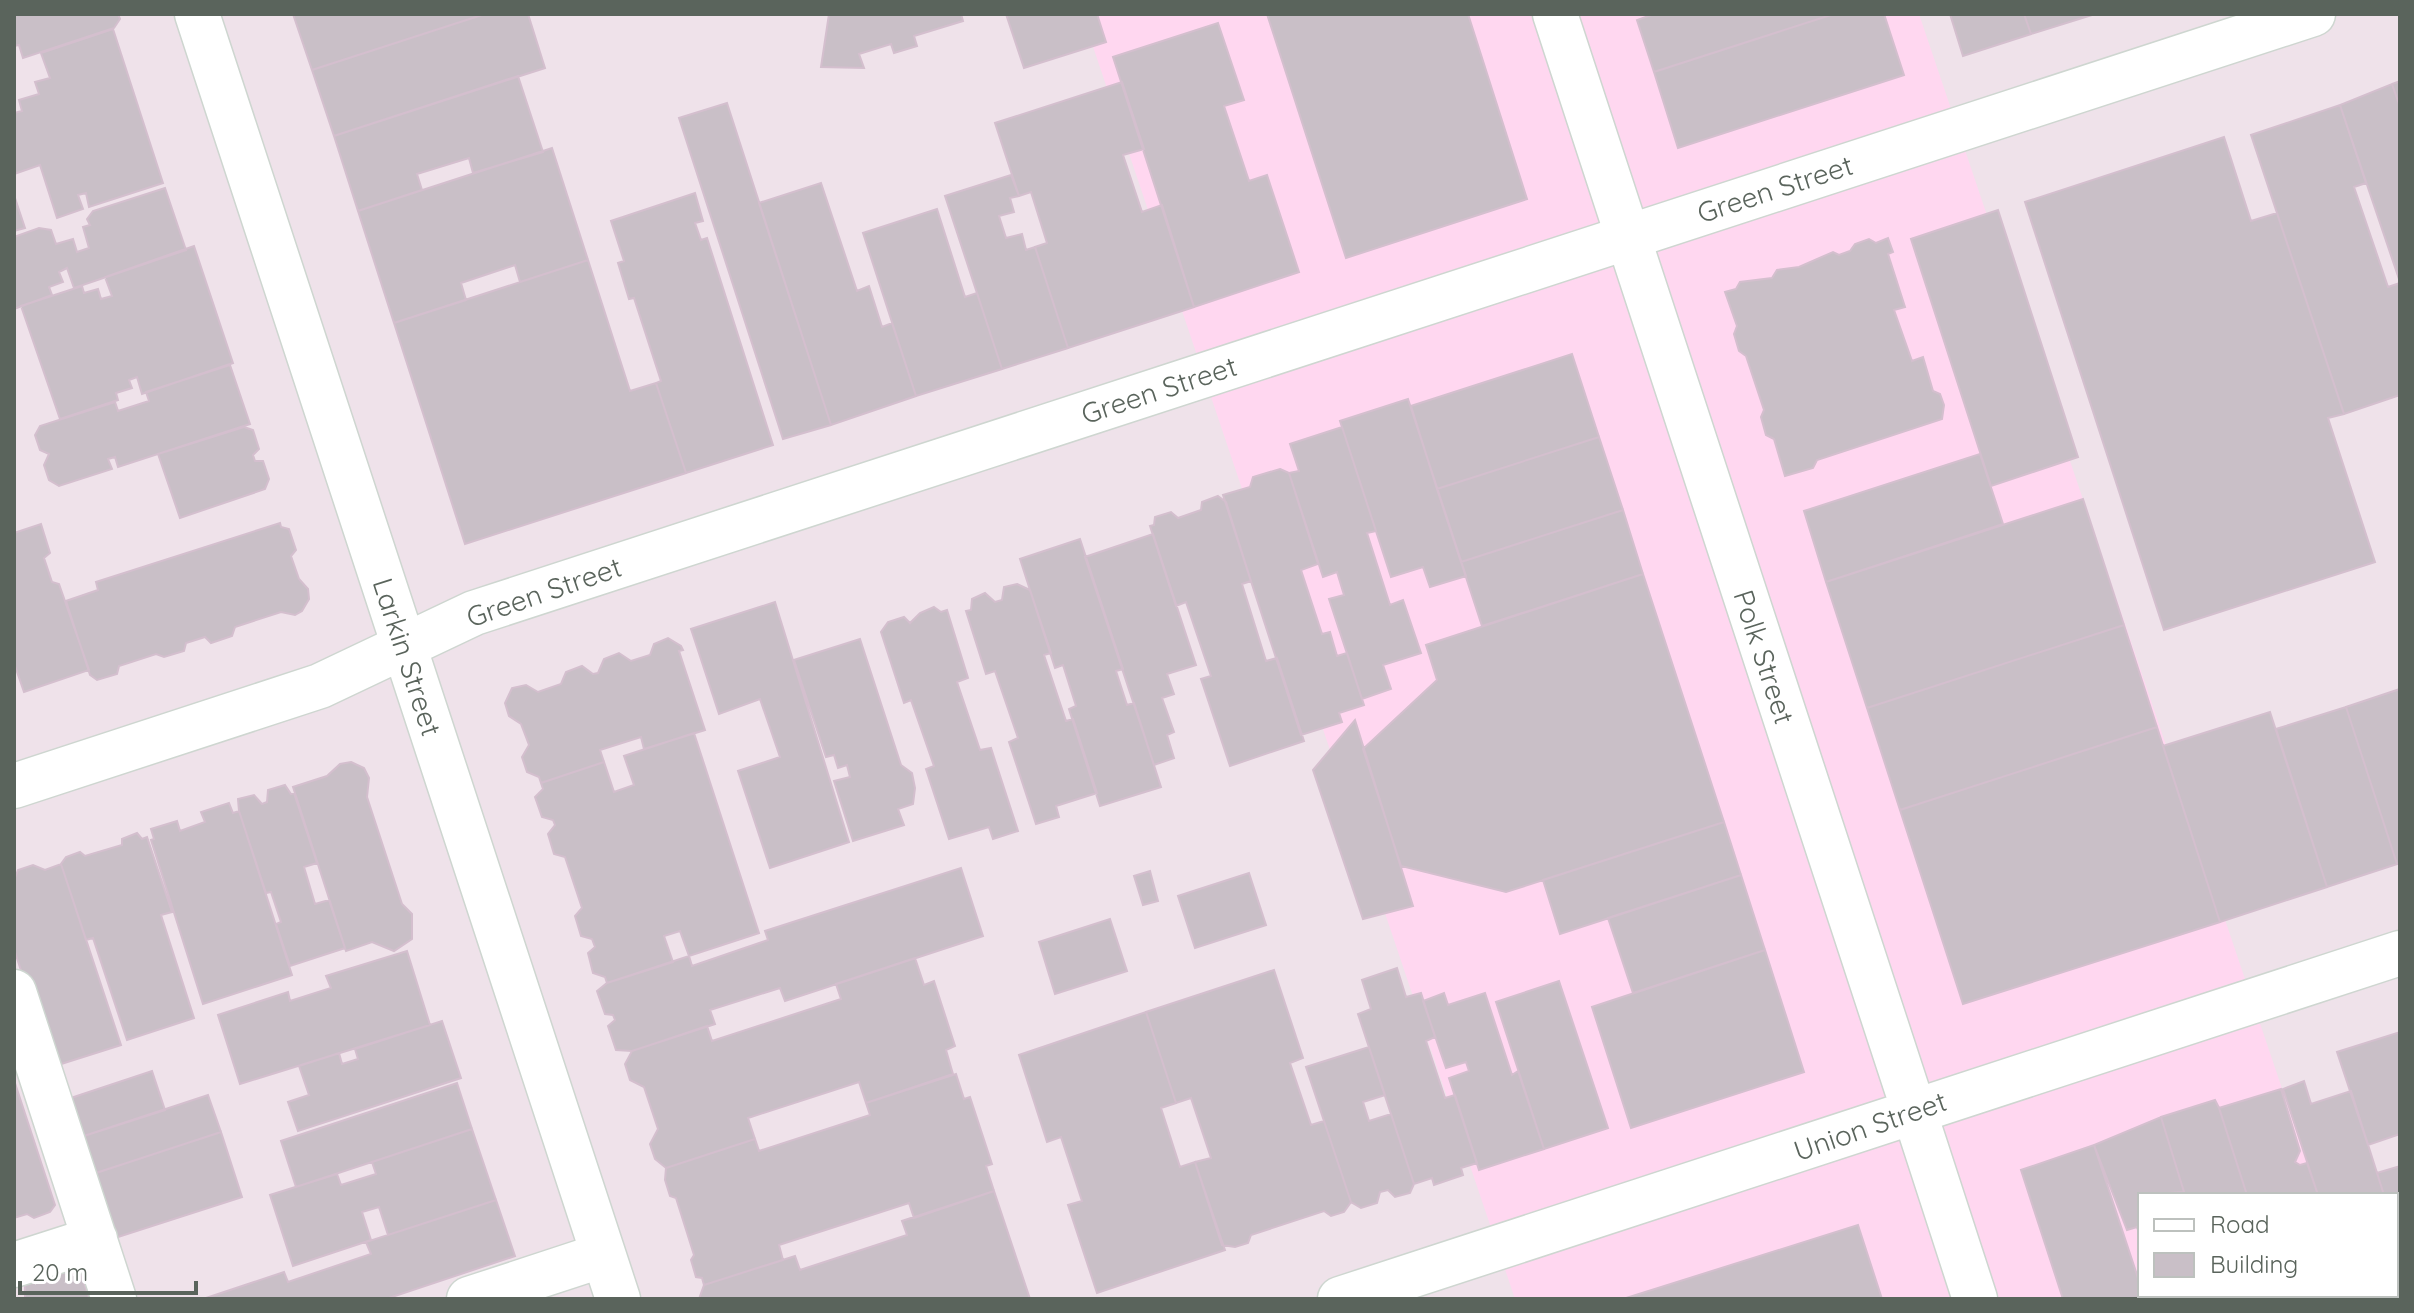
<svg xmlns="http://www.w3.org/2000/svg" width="2414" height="1313" viewBox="0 0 2414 1313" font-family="Quicksand,sans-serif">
<rect width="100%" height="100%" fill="#efe2ea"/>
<!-- commercial -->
<path fill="#ffd7f0" d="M1082 14H1919L2318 1195H2140V1295H2352L2353 1299H1515Z"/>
<!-- building -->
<path fill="#c9bfc7" stroke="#d4bfce" stroke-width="2" d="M14 14H118L120 19 114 28 23 58 19 45 14 46Z
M293 14H485L312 70Z
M485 14H528L545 68 334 136 312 70Z
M829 14H961L963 21 914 36 917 46 894 53 891 44 859 54 864 68 821 67Z
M1006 14H1097L1106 42 1024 68Z
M1267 14H1468L1527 199 1346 258Z
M1654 14H1834L1654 72 1637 20Z
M1834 14H1884L1904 75 1678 148 1654 72Z
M1950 14H2024L2031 34 1963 56Z
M2024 14H2091L2092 15 2031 34Z
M1218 23 1244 100 1224 106 1249 181 1267 175 1299 272 1194 307 1113 57Z
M113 29 163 183 89 207 86 193 78 195 83 209 57 218 40 165 14 174V113L22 111 19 100 39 94 35 82 50 78 41 53Z
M518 76 543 152 473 173 469 158 417 174 422 190 358 211 334 136Z
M2400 81V107L2392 84Z
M1122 82 1144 149 1123 155 1142 212 1162 205 1194 307 1068 348 1035 247 1047 243 1031 192 1019 196 995 123Z
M2392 84 2400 107V282L2340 105Z
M727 103 831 425 783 439 679 118Z
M2340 105 2366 183 2354 187 2388 287 2400 283V395L2344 414 2251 135Z
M2224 137 2251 221 2277 213 2344 414 2328 418 2375 562 2164 630 2025 202Z
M552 148 588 260 520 282 515 265 461 283 466 300 394 323 358 211Z
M1011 175 1019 196 1010 198 1014 212 999 216 1006 238 1022 234 1026 250 1035 247 1068 348 1002 369 945 196Z
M821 183 857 291 869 286 882 327 892 323 916 396 831 425 759 203Z
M165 188 186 250 74 288 67 268 59 272 63 282 49 287 52 295 14 309V237L39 228 51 230 56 244 73 239 77 252 89 248 83 227 90 225 87 219 93 211Z
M695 193 703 221 695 223 701 240 707 238 773 445 686 473 656 383 661 381 634 298 629 299 618 263 624 261 611 221Z
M14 195 25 228 14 231Z
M937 209 965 297 977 293 1002 369 916 396 863 233Z
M1998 210 2078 457 1991 486 1911 239Z
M1888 238 1893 252 1888 254 1905 307 1894 310 1912 361 1923 357 1933 391 1940 394 1944 405 1942 419 1817 460 1813 468 1785 476 1774 439 1766 435 1761 417 1764 410 1746 356 1739 351 1734 334 1737 326 1725 292 1736 289 1740 282 1772 278 1777 270 1799 267 1833 252 1839 255 1850 251 1855 244 1869 239 1876 243Z
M194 246 233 363 142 394 137 377 129 380 132 388 116 393 118 400 60 419 21 306 82 286 84 293 98 289 101 299 112 296 105 277Z
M588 260 630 391 656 383 686 473 465 544 394 323Z
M1572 354 1599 437 1437 489 1411 406Z
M230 365 250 424 118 467 115 457 108 459 112 469 59 486 49 480 44 465 49 454 40 450 35 435 40 426 115 402 118 411 149 401 146 392Z
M1408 399 1466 576 1430 587 1423 567 1391 577 1340 421Z
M244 427 253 430 259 449 253 455 255 461H263L269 479 265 489 180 518 158 454Z
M1342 427 1376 531 1367 533 1390 605 1403 600 1421 653 1383 665 1391 689 1362 699 1329 599 1344 595 1337 572 1323 577 1289 473 1299 471 1290 444Z
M1599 437 1623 510 1461 562 1437 489Z
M1980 454 2003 524 1826 582 1804 511Z
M1280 469 1289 473 1318 564 1301 570 1322 634 1330 632 1337 656 1347 653 1364 705 1339 713 1342 722 1301 735 1223 495 1250 487 1253 477Z
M1218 496 1226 502 1251 581 1242 584 1266 661 1277 658 1304 741 1230 766 1201 679 1211 676 1186 602 1176 606 1150 526 1154 525 1155 517 1171 512 1178 518 1201 510 1202 502Z
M2083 499 2124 625 1867 708 1826 582Z
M1623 510 1643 574 1482 626 1461 562Z
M280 523 281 527 289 529 296 550 291 556 299 579 308 589 309 599 302 611 295 615 281 612 235 627 232 636 211 643 205 637 186 643 184 651 164 657 156 654 119 666 117 674 97 680 90 675 66 601 98 590 96 582Z
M41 524 50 553 44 558 52 582 59 584 89 670 24 692 14 663V533Z
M1153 534 1196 665 1167 674 1174 694 1162 698 1174 732 1167 735 1174 758 1154 765 1085 557Z
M1080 539 1123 669 1116 671 1127 705 1134 703 1161 787 1100 806 1069 709 1076 706 1063 665 1055 668 1020 559Z
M1643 574 1724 822 1506 892 1401 866 1363 749 1437 680 1426 645Z
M1017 584 1030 590 1051 653 1044 655 1066 721 1073 719 1097 793 1056 806 1059 817 1036 824 1009 742 1018 738 995 671 986 674 966 611 971 610 972 599 985 593 995 602 1002 600 1004 587Z
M775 602 849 842 770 868 738 771 780 757 760 699 719 714 691 629Z
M934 607 941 612 947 610 968 678 957 682 980 750 991 748 1018 831 993 839 989 827 949 839 926 769 934 766 911 700 904 703 881 632 888 622 904 617 910 623 920 613Z
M2124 625 2157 727 1900 810 1867 708Z
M668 638 681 646 683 650 679 651 705 730 644 749 641 737 600 750 604 762 541 783 539 777 527 772 522 757 529 745 521 724 509 716 505 703 512 688 526 685 538 692 561 684 566 672 582 666 593 674 598 673 604 659 619 653 631 661 650 655 654 644Z
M860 639 901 765 912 773 915 788 913 804 898 809 904 825 853 841 834 781 850 777 847 765 838 768 834 755 826 757 794 660Z
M2400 689V863L2397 864 2346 707Z
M2346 707 2397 864 2327 887 2276 729Z
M2270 712 2327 887 2220 922 2163 746Z
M1355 720 1413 906 1363 919 1313 770Z
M2157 727 2220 922 1963 1004 1900 810Z
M694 733 759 933 689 956 680 931 664 936 673 962 607 983 605 977 593 973 588 953 595 947 592 939 581 936 575 916 582 908 565 857 554 854 548 834 555 825 553 820 542 817 535 797 543 789 541 783 604 762 614 792 634 785 624 756Z
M351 762 364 768 369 778 367 797 402 904 412 914V939L394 951 372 942 346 951 293 787 327 776 340 764Z
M285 785 291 794 294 793 317 863 304 867 315 904 329 900 345 948 290 966 276 924 281 922 271 892 266 893 239 811 238 799 254 795 262 804 267 802 268 790Z
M229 803 233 813 239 811 292 975 203 1004 151 840 154 839 151 829 177 821 180 831 205 822 201 812Z
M1724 822 1741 875 1560 934 1543 880Z
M137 833 142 839 147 837 172 912 161 915 194 1018 127 1040 93 938 86 940 61 864 66 857 80 852 85 856 122 845V839Z
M61 864 121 1045 58 1065 44 1041 14 949V880L18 870 33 865 45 870Z
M961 868 983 936 785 1001 780 988 710 1010 715 1024 632 1051 616 1050 608 1026 615 1020 613 1015 605 1014 597 991 607 983 689 956 692 966 768 940 765 931Z
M1150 871 1158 901 1143 905 1134 876Z
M1249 873 1266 925 1195 948 1178 896Z
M1741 875 1765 950 1633 993 1608 918Z
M1110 919 1127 971 1055 994 1039 942Z
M1765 950 1804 1072 1631 1128 1592 1007Z
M407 951 430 1025 240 1084 218 1015 288 992 290 1001 331 988 326 976Z
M915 958 924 985 934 981 955 1046 946 1050 953 1074 866 1103 859 1082 748 1118 755 1139 666 1168 655 1159 650 1144 658 1129 644 1087 630 1080 625 1064 632 1051 707 1026 712 1041 841 999 836 984Z
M1397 968 1406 997 1421 993 1435 1037 1426 1041 1445 1098 1455 1095 1477 1163 1461 1168 1463 1175 1434 1185 1432 1178 1414 1184 1358 1014 1371 1009 1362 980Z
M1274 970 1303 1058 1290 1063 1311 1125 1324 1121 1351 1202 1344 1212 1331 1216 1324 1211 1251 1235 1248 1243 1235 1247 1222 1245 1195 1162 1211 1158 1191 1098 1176 1103 1146 1012Z
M1559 981 1608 1128 1544 1149 1496 1002Z
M1444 993 1448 1005 1485 993 1512 1075 1518 1071 1544 1149 1479 1170 1449 1078 1469 1071 1466 1062 1446 1068 1423 1001Z
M1146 1012 1176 1103 1161 1108 1180 1167 1195 1162 1225 1250 1097 1293 1068 1205 1082 1201 1061 1137 1047 1142 1019 1055Z
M442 1021 461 1078 298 1131 288 1102 309 1095 299 1066 339 1053 342 1064 358 1059 355 1049Z
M2400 1032V1134L2368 1145 2337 1052Z
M1369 1047 1385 1095 1363 1102 1369 1121 1391 1114 1414 1184 1410 1193 1395 1197 1388 1190 1380 1192 1377 1203 1361 1208 1351 1202 1306 1067Z
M152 1071 165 1110 81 1137 68 1099Z
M956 1074 964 1099 970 1097 992 1164 986 1166 994 1191 914 1218 909 1203 779 1245 783 1260 704 1285 702 1278 696 1277 691 1260 694 1255 676 1198 670 1196 665 1180 666 1168 755 1139 759 1151 870 1115 866 1103Z
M14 1080 55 1205 50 1212 34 1218 27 1214 14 1218Z
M2304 1081 2311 1104 2351 1091 2384 1195H2318L2283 1089Z
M457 1083 472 1129 296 1187 281 1141Z
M2281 1089 2300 1151 2295 1162 2300 1165 2307 1163 2318 1195H2247L2219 1108Z
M208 1095 221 1132 93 1174 81 1137Z
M2215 1100 2219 1108 2247 1195H2185L2161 1117Z
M2161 1117 2184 1192 2140 1195V1236L2137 1227 2127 1230 2094 1145Z
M472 1129 496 1200 388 1235 379 1207 362 1212 371 1240 293 1266 270 1195 337 1174 341 1185 376 1174 372 1162Z
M221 1132 242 1197 115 1238 93 1174Z
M2094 1145 2140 1284V1295L2145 1299H2063L2021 1170Z
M2400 1166V1242L2396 1230V1195H2384L2377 1173Z
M994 1191 1030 1299H699L704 1285 795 1256 800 1270 907 1235 902 1221Z
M496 1200 515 1256 386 1299H203L284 1272 288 1282 371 1254 366 1242Z
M1858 1225 1882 1299H1623Z
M2396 1230 2400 1242V1285L2396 1287Z
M65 1271 73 1276 81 1273 89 1299H25V1284Z
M2148 1295H2190L2187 1299H2149Z
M2350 1295H2379L2381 1299H2351Z"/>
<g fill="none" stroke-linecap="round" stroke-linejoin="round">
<defs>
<path id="minor" d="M197 14 618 1299
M14 786 320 686 474 613 2313 14
M14 992 114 1299
M1914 1111 1975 1299
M14 1265 95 1239
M469 1299 603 1255"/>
<path id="tertiary" d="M1555 14 1914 1111
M1340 1299 2400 953"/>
</defs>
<!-- minor casing -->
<use href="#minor" stroke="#ced6d0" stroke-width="47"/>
<!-- tertiary casing -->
<use href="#tertiary" stroke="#ced6d0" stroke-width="47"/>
<!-- minor -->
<use href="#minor" stroke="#fff" stroke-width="44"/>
<!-- tertiary -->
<use href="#tertiary" stroke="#fff" stroke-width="44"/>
</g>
<g text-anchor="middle" stroke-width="8" stroke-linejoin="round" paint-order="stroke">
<!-- street labels -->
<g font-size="28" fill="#5a645c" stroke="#fff">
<text transform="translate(1775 189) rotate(-18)" y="10">Green Street</text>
<text transform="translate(1159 390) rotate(-18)" y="10">Green Street</text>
<text transform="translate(544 592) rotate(-19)" y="10">Green Street</text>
<text transform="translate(407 657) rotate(72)" y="10">Larkin Street</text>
<text transform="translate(1764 657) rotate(72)" y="10">Polk Street</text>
<text transform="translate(1870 1126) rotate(-19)" y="10">Union Street</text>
</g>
</g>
<!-- border -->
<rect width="2414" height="1313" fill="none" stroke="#5a645c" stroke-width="32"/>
<!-- legend -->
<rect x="2138" y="1193" width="260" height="104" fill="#ffffff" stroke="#bdc1be" stroke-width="2"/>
<rect x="2154" y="1219" width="40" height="12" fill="#ffffff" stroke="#bdc1be" stroke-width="2"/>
<text x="2210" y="1233" font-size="24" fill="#5a645c">Road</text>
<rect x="2154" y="1253" width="40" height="24" fill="#c9bfc7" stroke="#bdc1be" stroke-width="2"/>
<text x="2210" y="1273" font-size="24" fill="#5a645c">Building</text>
<!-- scale -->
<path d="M20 1281v12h176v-12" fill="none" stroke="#5a645c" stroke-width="4"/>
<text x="32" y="1281" font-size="24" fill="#5a645c" stroke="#ffffff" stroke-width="6" paint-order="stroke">20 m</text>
</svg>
